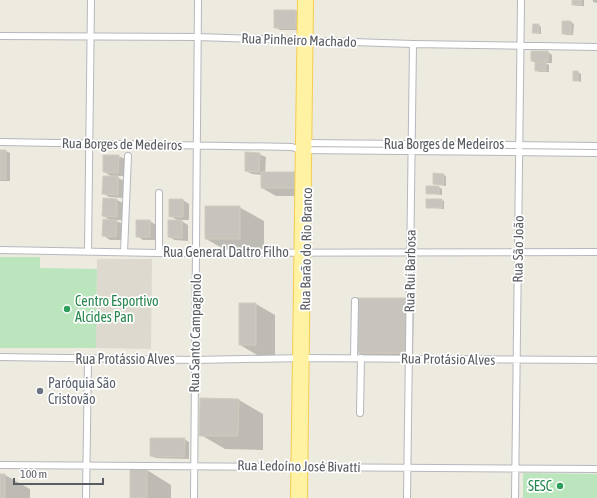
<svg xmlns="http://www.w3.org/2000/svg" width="597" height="498" viewBox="0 0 597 498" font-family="'Asap Condensed',sans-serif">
<rect width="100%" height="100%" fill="#edeae0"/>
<!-- education -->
<path fill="#ddd9cf" d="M97 259H152L151 349 96 348Z"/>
<!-- green -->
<path fill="#bbe6bd" d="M0 257H40V268L97 269 96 348H0Z
M523 473 597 474V498H523Z"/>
<!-- shadow -->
<path fill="#0003" d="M573 0H584V6H576L573 4Z
M593 0H597V3L593 2Z
M275 11H296L301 13V30H280L275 27Z
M571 22 574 24 573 35H566L563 33Z
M539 25 541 27V34L533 33Z
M548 52 552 55V63H545L549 65V72H539L536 70V63L532 61Z
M578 72 581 74V82L574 80Z
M0 151H6L10 153V181H0Z
M259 154 266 157 265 173H295L309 181V196H276L262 188V175L252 174 246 171Z
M118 156 125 159 124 176H115L124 181V198L109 197 103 193 113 177 104 172Z
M443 175 446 176V186L434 184Z
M439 187 442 189V195L427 193Z
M117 200 123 203V220H114L123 224 122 240H110L104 236 112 221 103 216Z
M170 200H183L189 204V220H180L188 225V241L175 240 169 237 179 221 170 216Z
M442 200 444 201V209L427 207Z
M239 207 264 221V252L231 253 206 239Z
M137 221H150L156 225V240H143L137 236Z
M408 299 414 303 413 356H364L357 352Z
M256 304 275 315V356H259L240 345Z
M239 400 263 414V450L225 449 201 435Z
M184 439 189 442V459L156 458 151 456Z
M147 470 171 485V498H131Z
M0 475H5L30 489V498H0Z"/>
<!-- building -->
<path fill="#c7c4bd" stroke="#d1ccbe" d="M572 0H581V5H572Z
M274 10H296V28H274Z
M562 21H571V34H562Z
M533 24H539V33H532Z
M531 51H548V61H531Z
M546 62V71H535V63Z
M573 71H578V81H573Z
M0 150H6V179H0Z
M245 152 260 153 259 172 245 171Z
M103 155H119L118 173 103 172Z
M261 172H295V188H261Z
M433 173 444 174 443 185 433 184Z
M103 176H118V195L102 194Z
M426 186H439V194H426Z
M103 198 117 199V217L102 216Z
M169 199H183V217H169Z
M426 199H442V208H426Z
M205 206H240V239H205Z
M103 219 117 220 116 237 102 236Z
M136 220H150V237H136Z
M168 220H182V238L168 237Z
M357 298H408L407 353H356Z
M239 303H256V345H239Z
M200 398 239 399 238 436H199Z
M150 438H185L184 457 150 456Z
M130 469H147V498H130Z
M0 474H5V498H0Z"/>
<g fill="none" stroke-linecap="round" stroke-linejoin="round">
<defs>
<path id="minor" d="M0 36 198 37 413 44 597 47
M0 142 292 147 300 150 597 153
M305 143 597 146
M0 250 159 253 597 252
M88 251 91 0
M124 252 128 156
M159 253V193
M0 357 194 360 304 358 597 360
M354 358 355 301
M360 413 361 358
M0 465 597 469
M86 498 88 359
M194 498 198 0
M407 498 413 44
M515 498 521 0"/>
<path id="major" d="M295 498 302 0
M303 498 309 0"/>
</defs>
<!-- minor casing -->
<use href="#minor" stroke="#b6b8be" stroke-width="8"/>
<!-- major casing -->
<use href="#major" stroke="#f6cd50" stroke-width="10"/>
<!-- minor -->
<use href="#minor" stroke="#fff" stroke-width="6"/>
<!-- major -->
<use href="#major" stroke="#fff3a3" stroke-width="8"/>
</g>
<!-- markers -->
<g fill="#2e9e5b" stroke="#fff" stroke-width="1.5">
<circle cx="67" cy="309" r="4"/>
<circle cx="560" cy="486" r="4"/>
</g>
<circle fill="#6b7280" stroke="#fff" stroke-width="1.5" cx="40" cy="391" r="4"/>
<g text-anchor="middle" stroke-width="3.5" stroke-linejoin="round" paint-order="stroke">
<!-- street labels -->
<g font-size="14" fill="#595d62" stroke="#fff">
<text transform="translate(299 40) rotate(2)" y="5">Rua Pinheiro Machado</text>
<text transform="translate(122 144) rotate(1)" y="5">Rua Borges de Medeiros</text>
<text x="444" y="149">Rua Borges de Medeiros</text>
<text transform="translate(306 249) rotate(-89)" y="5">Rua Barão do Rio Branco</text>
<text transform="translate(518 249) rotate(-89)" y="5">Rua São João</text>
<text x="226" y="257">Rua General Daltro Filho</text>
<text transform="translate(410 271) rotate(-89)" y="5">Rua Rui Barbosa</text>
<text transform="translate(195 333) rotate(-89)" y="5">Rua Santo Campagnolo</text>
<text x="125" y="364">Rua Protássio Alves</text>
<text transform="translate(448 359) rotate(1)" y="5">Rua Protásio Alves</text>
<text transform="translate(299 466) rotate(1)" y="5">Rua Ledoíno José Bivatti</text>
</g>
<!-- leisure labels -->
<g font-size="14" fill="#27864d" stroke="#fff" text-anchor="start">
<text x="75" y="306">Centro Esportivo<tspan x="75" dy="16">Alcides Pan</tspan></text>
<text x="552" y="491" text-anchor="end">SESC</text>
</g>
<!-- worship labels -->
<g font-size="14" fill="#5b616d" stroke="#fff" text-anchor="start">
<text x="48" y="388">Paróquia São<tspan x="48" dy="16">Cristovão</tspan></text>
</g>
</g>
<!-- scale -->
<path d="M14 478v6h89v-6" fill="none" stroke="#595d62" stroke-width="2"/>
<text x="20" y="478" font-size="12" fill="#595d62" stroke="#ffffff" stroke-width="3" paint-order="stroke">100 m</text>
</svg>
